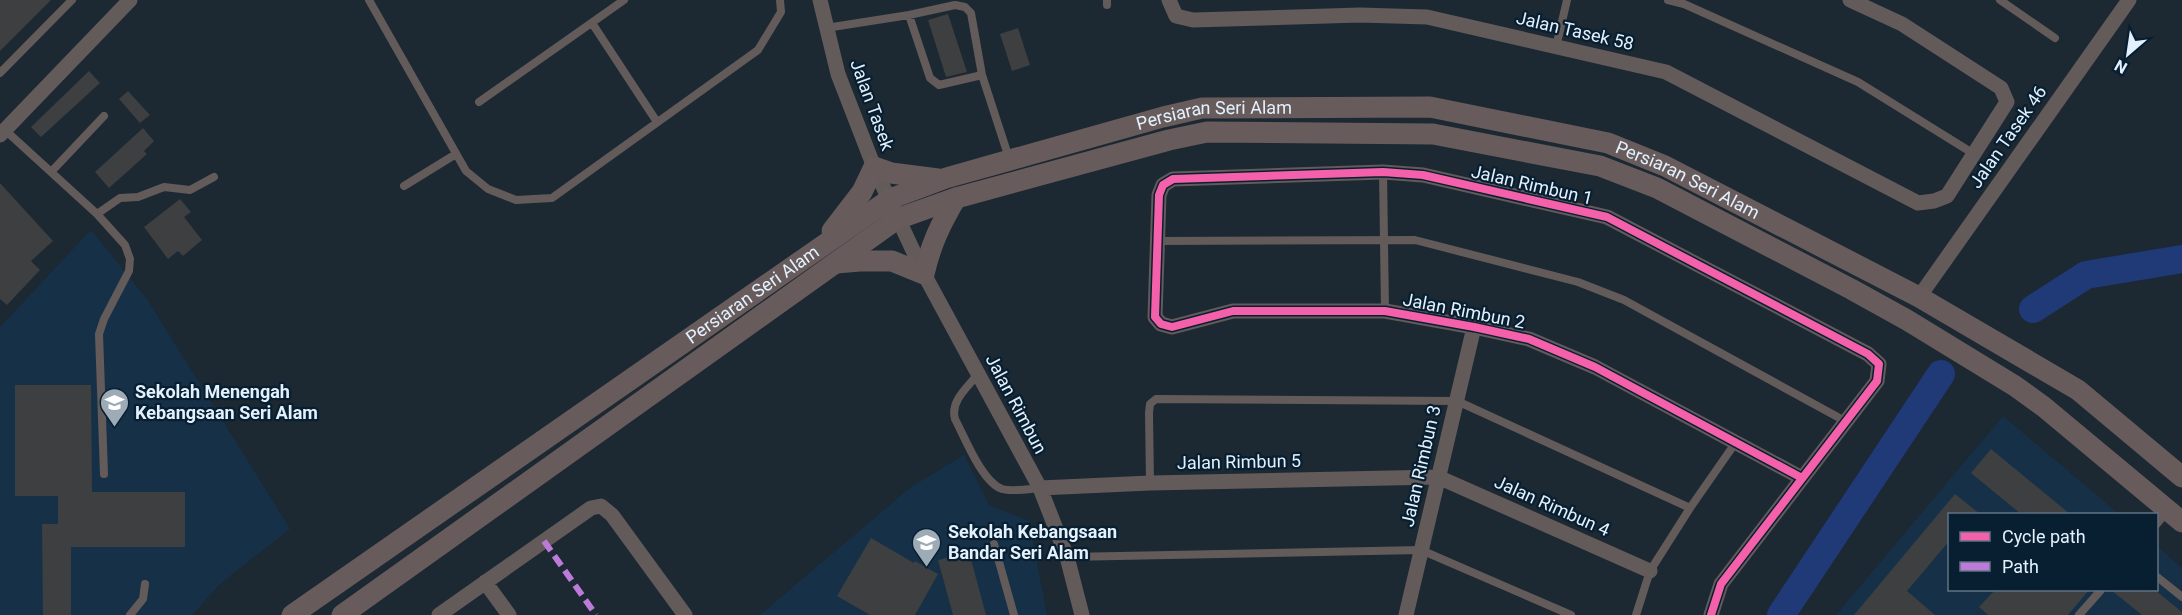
<svg xmlns="http://www.w3.org/2000/svg" width="2182" height="615" viewBox="0 0 2182 615" font-family="Roboto,sans-serif">
<rect width="100%" height="100%" fill="#1c2832"/>
<!-- built -->
<path fill="#163147" d="M91 230 147 299 290 529 221 583 192 615H0V327Z
M2003 416 2119 514H1950V590H2156L2157 546 2182 568V615H1836Z
M964 455 989 505 1029 521 1047 615H760L911 487Z"/>
<g fill="none" stroke-linecap="round" stroke-linejoin="round">
<!-- river -->
<path stroke="#203a78" stroke-width="28" d="M2033 309 2086 275 2182 259
M1781 615 1941 374"/>
</g>
<!-- building -->
<path fill="#3e3f40" d="M0 0H51L0 51Z
M948 14 967 72 946 77 928 20Z
M1018 28 1030 65 1012 71 1000 34Z
M89 71 100 83 41 137 31 127Z
M128 91 150 115 140 123 119 99Z
M143 128 154 141 144 151 147 154 109 188 95 172Z
M0 183 53 241 31 261 40 270 7 305 0 299Z
M180 199 191 212 184 217 202 240 183 256 178 251 168 259 144 227Z
M15 385H91L92 492H185V547H71V615H43L42 524H58V496H15Z
M1991 449 2070 514H2021L1971 473Z
M1955 494 1980 514H1950V540L1907 591 1935 615H1854Z
M871 538 914 563 915 561 938 574 915 615H870L837 596Z
M969 552 986 615H953L938 560Z
M1995 590H2089L2068 615H1988L1979 607Z
M2111 590H2155L2182 612V615H2142Z"/>
<g fill="none" stroke-linecap="round" stroke-linejoin="round">
<!-- lane -->
<path stroke="#635a5a" stroke-width="8" d="M369 0 466 171 488 189 516 200 552 198 758 50 781 12 780 0
M1668 0 1684 4 1858 82 1974 154
M2000 0 2055 38
M1107 5V0
M909 15 930 78 939 85 982 75
M592 23 657 122
M826 28 909 15 955 5 965 7 971 13 982 75 1009 158
M1556 47 1567 0
M0 73 72 0
M479 102 624 0
M5 130 97 214 125 245 130 259 129 271 104 319 99 334 104 474
M51 172 104 116
M1383 172 1385 311
M404 186 456 154
M97 214 120 198 138 197 164 187 190 190 214 177
M1157 241 1415 240 1578 282 1624 300 1845 421
M978 374C967 388 950 401 955 419 965 438 982 482 1002 489 1013 492 1028 489 1040 488
M1150 483 1149 413 1150 404 1156 399 1457 401 1690 508
M2156 525 2167 512
M994 544 1014 615
M1067 557 1421 550 1571 615
M2156 576 2182 597
M130 615 143 599 145 584
M1636 615 1650 571 1690 508 1736 442
M2079 615 2101 590"/>
<!-- street -->
<path stroke="#635a5a" stroke-width="15" d="M820 0 838 74 874 167 924 274 1040 488 1067 557 1082 615
M1169 0 1176 16 1193 20 1360 15 1427 17 1666 72 1918 203 1934 201 1947 196 2007 102 2001 88 1902 24 1850 0
M0 135 130 0
M1919 297 2129 0
M1040 488 1150 483 1438 477 1650 571
M485 582 509 615
M439 615 591 508 601 506 612 515 685 615
M1406 615 1474 327
M1711 615 1721 584 1877 381 1879 364 1868 354 1607 217 1423 175 1383 172 1173 179 1163 185 1159 195 1155 317 1161 324 1172 327 1233 311H1385L1474 327 1529 339 1595 367 1802 478"/>
<!-- secondary -->
<g stroke="#685b5b" stroke-width="21">
<path d="M832 231 862 192 874 167 891 173 938 179"/>
<path d="M836 263 860 261H892L924 274C931 244 940 225 956 198"/>
<path id="s1" d="M292 615 890 199 946 178 1163 117 1202 108 1430 107 1608 143 1665 166 1919 297 2078 390 2182 477"/>
<path d="M342 615 897 219 956 198 1169 140 1207 132 1433 134 1600 166 1657 188 1851 289 1907 320 2015 386 2044 407 2182 522"/>
</g>
<!-- quiet -->
<path stroke="#bd7bd9" stroke-width="6" stroke-dasharray="12 6" stroke-linecap="butt" d="M544 541 596 615"/>
<defs>
<path id="cycleway" d="M1711 615 1721 584 1877 381 1879 364 1868 354 1607 217 1423 175 1383 172 1173 179 1163 185 1159 195 1155 317 1161 324 1172 327 1233 311H1385L1474 327 1529 339 1595 367 1802 478"/>
</defs>
<!-- cycleway casing -->
<use href="#cycleway" stroke="#081f31" stroke-width="11"/>
<!-- cycleway -->
<use href="#cycleway" stroke="#f560ab" stroke-width="8"/>
</g>
<!-- icons -->
<defs>
<symbol id="school-pin" viewBox="-11 -11 22 30"><path d="M0 17L-7.5 6A9.5 9.5 0 1 1 7.5 6Z" fill="#9dabb7" stroke="#081f31"/><path d="M0-5L7-2L0 1L-7-2ZM-4 1L0 2.5L4 1V4Q0 6-4 4Z" fill="#fff"/></symbol>
</defs>
<g fill-rule="evenodd">
<use href="#school-pin" x="98" y="386" width="33" height="45"/>
<use href="#school-pin" x="910" y="526" width="33" height="45"/>
</g>
<g text-anchor="middle" stroke-width="4.5" stroke-linejoin="round" paint-order="stroke">
<!-- street labels -->
<g font-size="18" fill="#e3f1fe" stroke="#081f31">
<text transform="translate(1575 31) rotate(13)" y="6">Jalan Tasek 58</text>
<text transform="translate(872 105) rotate(70)" y="6">Jalan Tasek</text>
<text dy="6" stroke="none"><textPath href="#s1" startOffset="1065">Persiaran Seri Alam</textPath></text>
<text transform="translate(2008 137) rotate(-55)" y="6">Jalan Tasek 46</text>
<text dy="6" stroke="none"><textPath href="#s1" startOffset="1551">Persiaran Seri Alam</textPath></text>
<text transform="translate(1532 185) rotate(13)" y="6">Jalan Rimbun 1</text>
<text dy="6" stroke="none"><textPath href="#s1" startOffset="561">Persiaran Seri Alam</textPath></text>
<text transform="translate(1464 311) rotate(11)" y="6">Jalan Rimbun 2</text>
<text transform="translate(1016 404) rotate(62)" y="6">Jalan Rimbun</text>
<text transform="translate(1239 462) rotate(-1)" y="6">Jalan Rimbun 5</text>
<text transform="translate(1421 466) rotate(-77)" y="6">Jalan Rimbun 3</text>
<text transform="translate(1552 506) rotate(24)" y="6">Jalan Rimbun 4</text>
</g>
<!-- poi labels -->
<g font-size="18" font-weight="bold" fill="#e3f1fe" stroke="#081f31" text-anchor="start">
<text x="135" y="398">Sekolah Menengah<tspan x="135" dy="21">Kebangsaan Seri Alam</tspan></text>
<text x="948" y="538">Sekolah Kebangsaan<tspan x="948" dy="21">Bandar Seri Alam</tspan></text>
</g>
</g>
<!-- legend -->
<rect x="1948" y="513" width="210" height="78" fill="#081f31" stroke="#607383" stroke-width="1.5"/>
<rect x="1960" y="532" width="30" height="9" fill="#f560ab" stroke="#607383" stroke-width="1.5"/>
<text x="2002" y="543" font-size="18" fill="#e3f1fe">Cycle path</text>
<rect x="1960" y="562" width="30" height="9" fill="#bd7bd9" stroke="#607383" stroke-width="1.5"/>
<text x="2002" y="573" font-size="18" fill="#e3f1fe">Path</text>
<!-- north arrow -->
<g transform="translate(2128 54) rotate(209)" stroke="#081f31" stroke-width="4.5" paint-order="stroke">
<path d="M0-4.5L10 22L0 15L-10 22Z" fill="#e3f1fe"/>
<text y="-9" font-size="16" font-weight="bold" text-anchor="middle" fill="#e3f1fe">N</text>
</g>
</svg>
